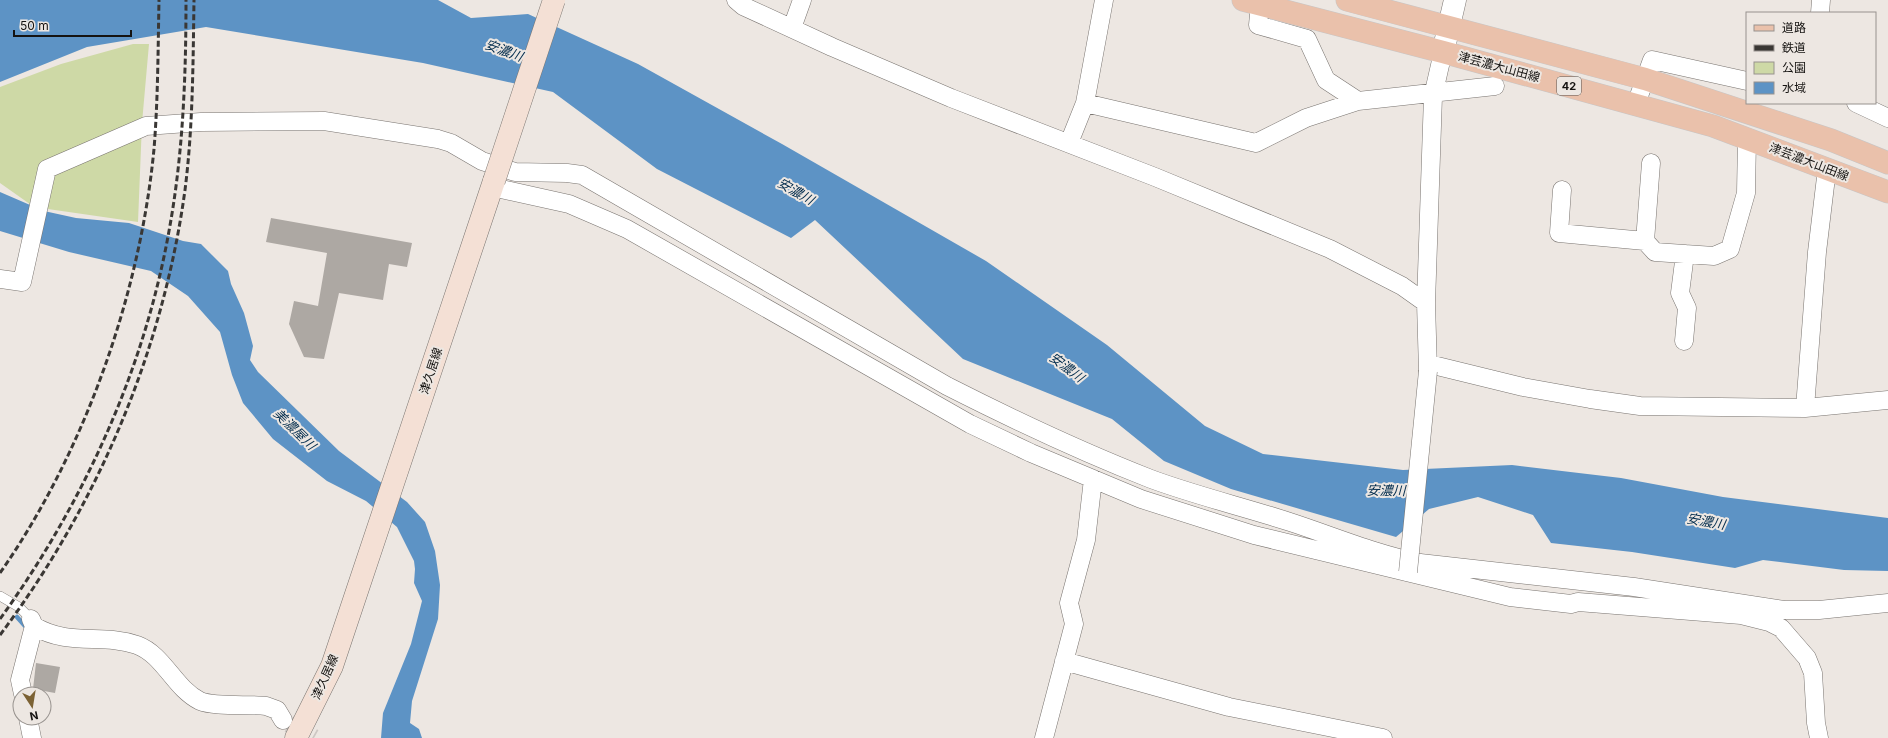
<svg xmlns="http://www.w3.org/2000/svg" width="1888" height="738" viewBox="0 0 1888 738" font-family="Inter,'Noto Sans JP',sans-serif">
<rect width="100%" height="100%" fill="#ede7e2"/>
<!-- green -->
<path fill="#ced9a6" d="M133 44H149L142 123 138 222 34 207 0 183V87L61 64Z"/>
<!-- water -->
<path fill="#5d93c5" d="M0 0H438L471 18 528 14 638 64 782 144 986 261 1107 345 1205 426 1263 454 1403 470 1512 465 1621 478 1723 497 1888 518V571L1844 570 1763 560 1735 568 1632 552 1551 543 1533 515 1478 497 1429 509 1396 537 1231 489 1164 461 1112 419 963 359 815 220 791 238 657 169 553 92 423 63 206 27 87 47 0 82Z
M0 192 44 211 76 218 129 223 183 241 201 244 228 271 231 284 244 313 253 346 250 360 258 372 339 451 407 502 425 522 435 551 440 585 438 619 412 701 410 723 419 729 422 738H381L383 713 411 644 422 601 414 583 415 569 414 561 397 527 366 501 327 481 273 439 243 403 232 375 220 332 188 296 151 271 69 252 0 231Z"/>
<g fill="none" stroke-linecap="round" stroke-linejoin="round">
<!-- stream -->
<path stroke="#5d93c5" stroke-width="4.5" d="M17 617 25 626"/>
</g>
<!-- building -->
<path fill="#ada8a3" d="M271 218 412 243 407 267 389 264 383 300 339 293 324 359 304 357 289 324 294 301 318 306 327 253 266 242Z
M36 663 60 667 55 693 33 689Z"/>
<g fill="none" stroke-linecap="round" stroke-linejoin="round">
<!-- minor-tunnel -->
<path stroke="#cdc7c3" stroke-width="18" stroke-dasharray="18 9" stroke-linecap="butt" d="M289 724 314 738"/>
<defs>
<path id="service" d="M0 596 19 607 31 619"/>
<path id="minor" d="M736 0 743 6 832 47 951 98 1155 177 1330 249 1402 286 1426 303
M1257 0 1260 4 1258 25 1307 39 1326 80 1358 101
M1820 13 1821 0
M792 28 802 0
M1085 103 1256 143 1306 118 1358 101 1495 86
M1856 103 1888 118
M1636 104 1652 60 1747 81
M1069 143 1085 103 1104 0
M1651 163 1645 241 1655 252 1714 256 1730 249 1746 193 1747 139
M492 187 569 204 627 229 970 424 1031 453 1141 499 1254 535 1510 597 1571 604 1578 602 1741 615 1769 622 1781 628 1807 658 1813 673 1816 723 1819 738
M1562 190 1559 233 1645 241
M0 279 22 282 47 169 146 126 201 122 324 121 438 139 451 143 482 161 515 172 567 173 582 175 947 386C1012 419 1082 452 1151 479 1197 496 1244 507 1290 522 1333 536 1375 554 1420 563L1634 587 1784 610H1819L1888 603
M1684 341 1687 308 1680 293 1685 254
M1429 364 1523 387 1590 399 1640 406 1805 408 1888 400
M1428 371 1426 303 1433 96 1443 52
M1805 408 1817 252 1827 169
M31 619 34 626C69 647 102 633 137 645 164 655 174 688 200 701 214 707 250 704 266 706L277 710 283 720
M1064 661 1229 707 1383 738
M23 694 20 680 34 626
M28 718 32 738
M1044 738 1074 624 1069 603 1086 540 1093 479"/>
<path id="tertiary" d="M1443 52 1455 0"/>
<path id="secondary" d="M296 738 332 666 494 181"/>
<path id="primary" d="M1243 0 1443 52 1713 126 1888 192
M1347 0 1645 79 1831 140 1888 163"/>
</defs>
<!-- service casing -->
<use href="#service" stroke="#797470" stroke-width="10"/>
<!-- minor casing -->
<use href="#minor" stroke="#797470" stroke-width="19"/>
<!-- tertiary casing -->
<use href="#tertiary" stroke="#797470" stroke-width="23"/>
<!-- secondary casing -->
<use href="#secondary" stroke="#797470" stroke-width="23"/>
<!-- primary casing -->
<use href="#primary" stroke="#c7c6c6" stroke-width="23"/>
<!-- service -->
<use href="#service" stroke="#fff" stroke-width="9"/>
<!-- minor -->
<use href="#minor" stroke="#fff" stroke-width="18"/>
<!-- tertiary -->
<use href="#tertiary" stroke="#fff" stroke-width="22"/>
<!-- secondary -->
<use href="#secondary" stroke="#f4e0d5" stroke-width="22"/>
<!-- primary -->
<use href="#primary" stroke="#eac1ab" stroke-width="22"/>
<!-- rail -->
<path stroke="#3a3734" stroke-width="3" stroke-dasharray="6 3" stroke-linecap="butt" d="M0 573C84 453 140 295 154 149 158 100 158 49 159 0
M0 619C83 504 144 371 169 231 183 155 186 77 186 0
M0 635C97 506 163 351 185 190 193 127 193 63 194 0"/>
<defs>
<path id="minor-bridge" d="M1408 572 1428 371"/>
<path id="secondary-bridge" d="M494 181 554 0"/>
</defs>
<!-- minor-bridge casing -->
<use href="#minor-bridge" stroke="#797470" stroke-width="19" stroke-linecap="butt"/>
<!-- secondary-bridge casing -->
<use href="#secondary-bridge" stroke="#797470" stroke-width="23" stroke-linecap="butt"/>
<!-- minor-bridge -->
<use href="#minor-bridge" stroke="#fff" stroke-width="18"/>
<!-- secondary-bridge -->
<use href="#secondary-bridge" stroke="#f4e0d5" stroke-width="22"/>
</g>
<g text-anchor="middle" stroke-width="4" stroke-linejoin="round" paint-order="stroke">
<!-- shield labels -->
<rect fill="#ede7e2" stroke="#565350" stroke-width="1" x="1557" y="77" width="24" height="18" rx="3"/>
<g font-size="11" font-weight="bold" fill="#151311">
<text x="1569" y="90">42</text>
</g>
<!-- street labels -->
<g font-size="12" fill="#151311" stroke="#ede7e2">
<text transform="translate(1499 67) rotate(15)" y="4">津芸濃大山田線</text>
<text transform="translate(1809 162) rotate(21)" y="4">津芸濃大山田線</text>
<text transform="translate(431 371) rotate(-72)" y="4">津久居線</text>
<text transform="translate(325 677) rotate(-66)" y="4">津久居線</text>
</g>
<!-- water labels -->
<g font-size="13" font-style="italic" fill="#002b4c" stroke="#ede7e2">
<text transform="translate(504 50) rotate(20)" y="5">安濃川</text>
<text transform="translate(796 191) rotate(30)" y="5">安濃川</text>
<text transform="translate(1067 367) rotate(37)" y="5">安濃川</text>
<text transform="translate(295 429) rotate(44)" y="5">美濃屋川</text>
<text transform="translate(1386 490) rotate(1)" y="5">安濃川</text>
<text transform="translate(1706 521) rotate(10)" y="5">安濃川</text>
</g>
</g>
<!-- legend -->
<rect x="1746" y="12" width="130" height="92" fill="#ede7e2" stroke="#97928e"/>
<rect x="1754" y="25" width="20" height="6" fill="#eac1ab" stroke="#97928e"/>
<text x="1782" y="32" font-size="12" fill="#151311">道路</text>
<rect x="1754" y="45" width="20" height="6" fill="#3a3734" stroke="#97928e"/>
<text x="1782" y="52" font-size="12" fill="#151311">鉄道</text>
<rect x="1754" y="62" width="20" height="12" fill="#ced9a6" stroke="#97928e"/>
<text x="1782" y="72" font-size="12" fill="#151311">公園</text>
<rect x="1754" y="82" width="20" height="12" fill="#5d93c5" stroke="#97928e"/>
<text x="1782" y="92" font-size="12" fill="#151311">水域</text>
<!-- north arrow -->
<g transform="translate(32 706) rotate(168)"><circle r="19" fill="#ede7e2" stroke="#97928e"/>
<path d="M0-3L7 15L0 10L-7 15Z" fill="#7c6234"/>
<text y="-6" font-size="11" font-weight="bold" text-anchor="middle" fill="#151311">N</text>
</g>
<!-- scale -->
<path d="M14 30v6h117v-6" fill="none" stroke="#151311" stroke-width="2"/>
<text x="20" y="30" font-size="12" fill="#151311" stroke="#ede7e2" stroke-width="3" paint-order="stroke">50 m</text>
</svg>
